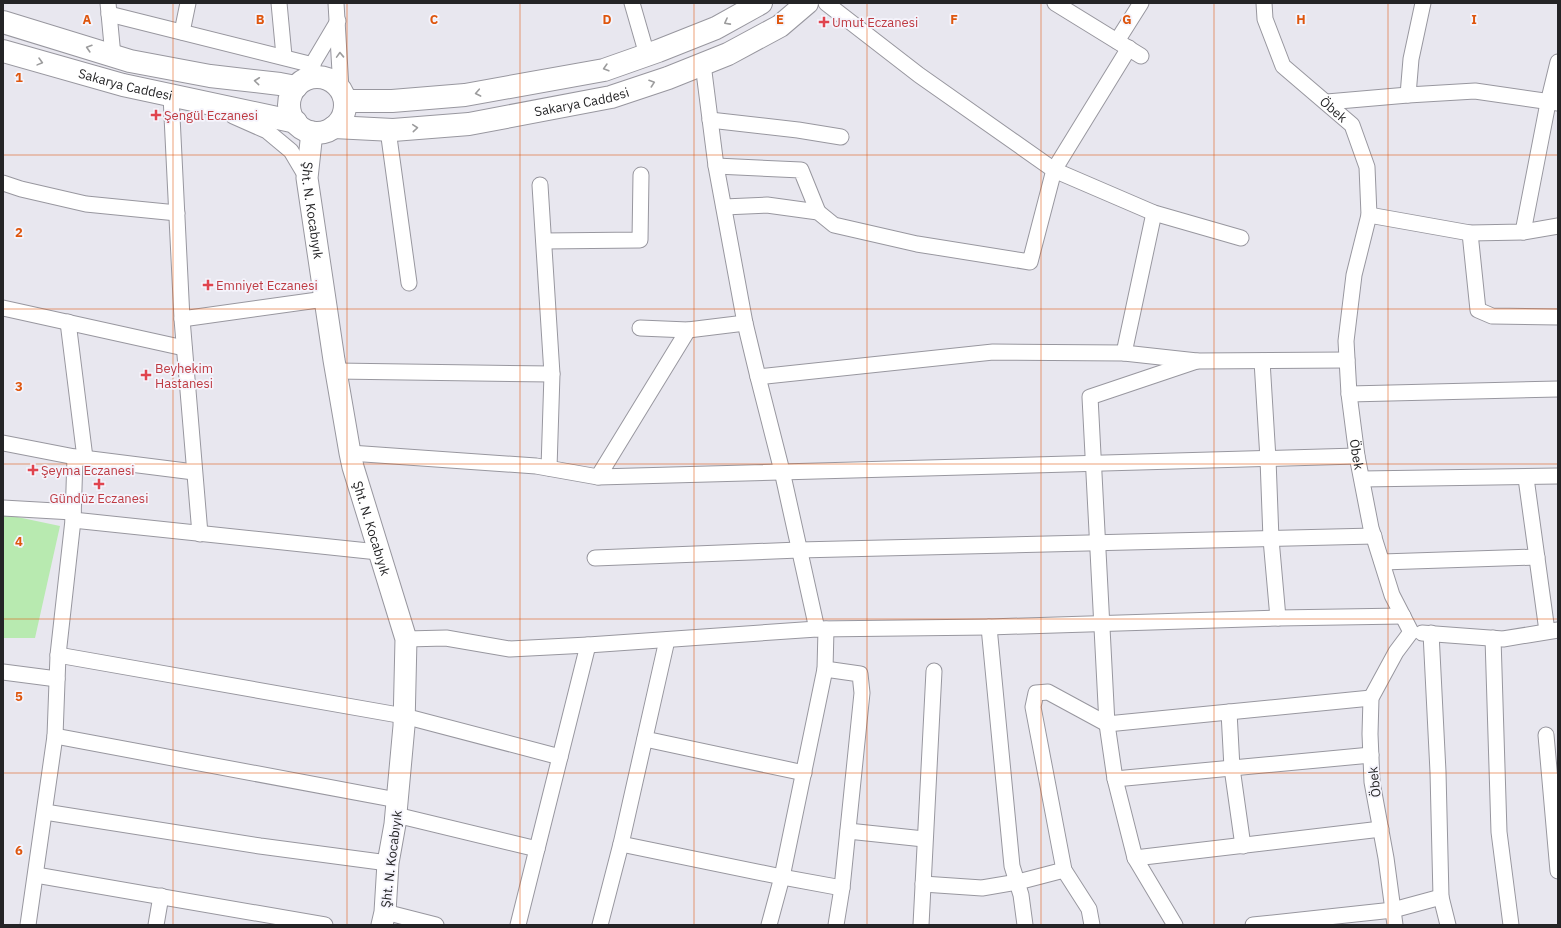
<svg xmlns="http://www.w3.org/2000/svg" width="1561" height="928" viewBox="0 0 1561 928" font-family="'IBM Plex Sans',sans-serif">
<rect width="100%" height="100%" fill="#e8e7ef"/>
<!-- green -->
<path fill="#b8eab0" d="M3 514 60 526 35 638H3Z"/>
<g fill="none" stroke-linecap="round" stroke-linejoin="round">
<defs>
<g id="street">
<path d="M108 3 113 56"/>
<path d="M279 3 284 56"/>
<path d="M336 3 341 89"/>
<path d="M632 3 647 55"/>
<path d="M826 3 919 75 1054 170 1154 213 1241 238"/>
<path d="M1055 3 1141 56"/>
<path id="s1" d="M1264 3 1265 19 1283 66 1352 125 1367 167 1369 215 1354 275 1346 341 1349 394 1357 456 1371 528 1392 595 1411 632"/>
<path d="M109 14 313 65"/>
<path d="M182 32 188 3"/>
<path d="M1117 41 1141 3"/>
<path d="M703 64 716 166 745 323 758 377 782 471 817 629"/>
<path d="M303 80 338 21"/>
<path d="M1408 95 1411 59 1423 3"/>
<path d="M171 96 182 319 200 534"/>
<path d="M1327 102 1408 95 1475 91 1558 103"/>
<path d="M233 116 267 131 291 151 307 178"/>
<path d="M710 120 798 130 841 137"/>
<path d="M388 130 409 283"/>
<path d="M716 166 801 170 818 212"/>
<path d="M3 183 21 189 86 204 177 213"/>
<path d="M540 185 552 374 549 468"/>
<path d="M724 207 767 205 818 212 834 225 917 244 1030 262 1054 170 1129 48"/>
<path d="M1369 215 1470 233 1523 232 1558 226"/>
<path d="M1523 232 1548 103 1558 62"/>
<path d="M1470 233 1478 310 1492 316 1558 317"/>
<path d="M544 241 640 240 641 175"/>
<path d="M3 308 184 348"/>
<path d="M182 319 325 299"/>
<path d="M68 322 85 458"/>
<path d="M640 328 688 330 745 323"/>
<path d="M688 330 598 477 1357 456"/>
<path d="M1124 353 1154 213"/>
<path d="M1262 361 1268 459 1271 539 1278 618"/>
<path d="M336 371 552 374"/>
<path d="M758 377 993 352 1124 353 1197 361 1347 360"/>
<path d="M1349 394 1558 389"/>
<path d="M3 443 75 457 194 472"/>
<path d="M350 453 536 466 598 477"/>
<path d="M1526 478 1547 631"/>
<path d="M1362 479 1558 476"/>
<path d="M3 508 73 512"/>
<path d="M73 520 378 552"/>
<path d="M595 558 799 550 1374 536"/>
<path d="M1382 562 1537 557"/>
<path d="M989 627 1012 866 1021 895 1025 925"/>
<path d="M1422 633 1503 639 1558 630"/>
<path d="M1431 633 1438 772 1441 897 1448 925"/>
<path d="M1493 638 1499 832 1511 925"/>
<path d="M406 639 446 638 510 649 588 645 817 629 989 627 1278 618 1403 616"/>
<path d="M58 655 404 716 560 757"/>
<path d="M825 669 860 674 862 693 842 888 836 925"/>
<path d="M3 672 57 679"/>
<path d="M1229 712 1232 768 1243 846"/>
<path d="M1546 735 1558 871"/>
<path d="M55 736 397 800"/>
<path d="M645 739 804 773"/>
<path d="M1115 779 1371 755"/>
<path d="M45 812 260 846 388 863"/>
<path d="M396 815 537 849"/>
<path d="M848 831 924 839"/>
<path d="M621 844 782 877 842 888"/>
<path d="M1135 858 1381 829"/>
<path d="M36 875 325 925"/>
<path d="M923 884 982 888 1018 882 1064 870"/>
<path d="M385 912 436 925"/>
<path d="M28 925 55 736 58 655 73 520 75 457"/>
<path d="M156 925 161 896"/>
<path d="M518 925 588 645"/>
<path d="M600 925 621 844 667 640"/>
<path d="M769 925 782 877 825 669 826 629"/>
<path d="M921 925 934 671"/>
<path d="M1092 925 1089 909 1064 870 1033 707 1036 693 1048 692 1107 724 1371 698"/>
<path d="M1175 925 1135 858 1115 779 1107 724 1090 397 1197 361"/>
<path d="M1253 925 1393 910 1441 897"/>
<path d="M1395 925 1386 858 1372 782 1370 734 1371 698 1396 652 1411 632"/>
</g>
<g id="secondary">
<path id="s2" d="M312 132 307 178 334 360 350 453 353 467 406 639 404 726 395 824 388 863 385 912 382 925"/>
</g>
<g id="primary">
<path d="M3 22 130 61 210 76 280 84 296 87"/>
<path id="s3" d="M3 51 123 85 296 122"/>
<circle cx="317" cy="105" r="28"/>
<path d="M345 101H392L465 95 604 70 658 51 716 28 761 3"/>
<path id="s4" d="M334 127 393 130 469 124 611 97 668 78 728 54 780 26 807 3"/>
</g>
</defs>
<!-- street casing -->
<use href="#street" stroke="#98979f" stroke-width="17"/>
<!-- secondary casing -->
<use href="#secondary" stroke="#98979f" stroke-width="23"/>
<!-- primary casing -->
<use href="#primary" stroke="#98979f" stroke-width="24"/>
<!-- street -->
<use href="#street" stroke="#fff" stroke-width="15"/>
<!-- secondary -->
<use href="#secondary" stroke="#fff" stroke-width="21"/>
<!-- primary -->
<use href="#primary" stroke="#fff" stroke-width="22"/>
</g>
<!-- one-way arrows -->
<defs><path id="oneway-chevron" d="M-2-3.5L2.5 0L-2 3.5" fill="none" stroke-width="1.6" stroke-linecap="round" stroke-linejoin="round"/></defs>
<g stroke="#9c9c9d">
<use href="#oneway-chevron" transform="translate(727 22) rotate(152)"/>
<use href="#oneway-chevron" transform="translate(89 48) rotate(-163)"/>
<use href="#oneway-chevron" transform="translate(340 55) rotate(-92)"/>
<use href="#oneway-chevron" transform="translate(40 62) rotate(15)"/>
<use href="#oneway-chevron" transform="translate(606 68) rotate(164)"/>
<use href="#oneway-chevron" transform="translate(257 81) rotate(-174)"/>
<use href="#oneway-chevron" transform="translate(652 83) rotate(-19)"/>
<use href="#oneway-chevron" transform="translate(478 93) rotate(169)"/>
<use href="#oneway-chevron" transform="translate(415 128) rotate(-5)"/>
</g>
<!-- grid -->
<path fill="none" stroke="#de560d" stroke-width="1" stroke-opacity="0.55" d="M173 3V925M347 3V925M520 3V925M694 3V925M867 3V925M1041 3V925M1214 3V925M1388 3V925M3 155H1558M3 309H1558M3 464H1558M3 619H1558M3 773H1558"/>
<!-- markers -->
<g fill="#e0444e" stroke="#f5f4fc" stroke-width="1.5">
<path d="M822 16h4v4h4v4h-4v4h-4v-4h-4v-4h4z"/>
<path d="M154 109h4v4h4v4h-4v4h-4v-4h-4v-4h4z"/>
<path d="M206 279h4v4h4v4h-4v4h-4v-4h-4v-4h4z"/>
<path d="M144 369h4v4h4v4h-4v4h-4v-4h-4v-4h4z"/>
<path d="M31 464h4v4h4v4h-4v4h-4v-4h-4v-4h4z"/>
<path d="M97 478h4v4h4v4h-4v4h-4v-4h-4v-4h4z"/>
</g>
<g text-anchor="middle" stroke-width="3.5" stroke-linejoin="round" paint-order="stroke">
<!-- health labels -->
<g font-size="13" fill="#be3a42" stroke="#f5f4fc" text-anchor="start">
<text x="832" y="27">Umut Eczanesi</text>
<text x="164" y="120">Şengül Eczanesi</text>
<text x="216" y="290">Emniyet Eczanesi</text>
<text x="155" y="373">Beyhekim<tspan x="155" dy="15">Hastanesi</tspan></text>
<text x="41" y="475">Şeyma Eczanesi</text>
<text x="99" y="503" text-anchor="middle">Gündüz Eczanesi</text>
</g>
<!-- street labels -->
<g font-size="13" fill="#242426" stroke="#f5f4fc">
<text dy="5" stroke="none"><textPath href="#s3" startOffset="127">Sakarya Caddesi</textPath></text>
<text dy="5" stroke="none"><textPath href="#s4" startOffset="250">Sakarya Caddesi</textPath></text>
<text dy="5" stroke="none"><textPath href="#s1" startOffset="133">Öbek</textPath></text>
<text dy="5" stroke="none"><textPath href="#s2" startOffset="79">Şht. N. Kocabıyık</textPath></text>
<text dy="5" stroke="none"><textPath href="#s1" startOffset="492">Öbek</textPath></text>
<text dy="5" stroke="none"><textPath href="#s2" startOffset="403">Şht. N. Kocabıyık</textPath></text>
<text transform="translate(1374 782) rotate(-97)" y="5">Öbek</text>
<text transform="translate(391 859) rotate(-83)" y="5">Şht. N. Kocabıyık</text>
</g>
</g>
<g font-size="13" text-anchor="middle" font-weight="bold" fill="#de560d" stroke="#f5f4fc" stroke-width="3.5" stroke-linejoin="round" paint-order="stroke">
<text x="87" y="24">A</text>
<text x="260" y="24">B</text>
<text x="434" y="24">C</text>
<text x="607" y="24">D</text>
<text x="780" y="24">E</text>
<text x="954" y="24">F</text>
<text x="1127" y="24">G</text>
<text x="1301" y="24">H</text>
<text x="1474" y="24">I</text>
<text x="19" y="82">1</text>
<text x="19" y="237">2</text>
<text x="19" y="391">3</text>
<text x="19" y="546">4</text>
<text x="19" y="701">5</text>
<text x="19" y="855">6</text>
</g>
<!-- border -->
<rect width="1561" height="928" fill="none" stroke="#242426" stroke-width="8"/>
</svg>
